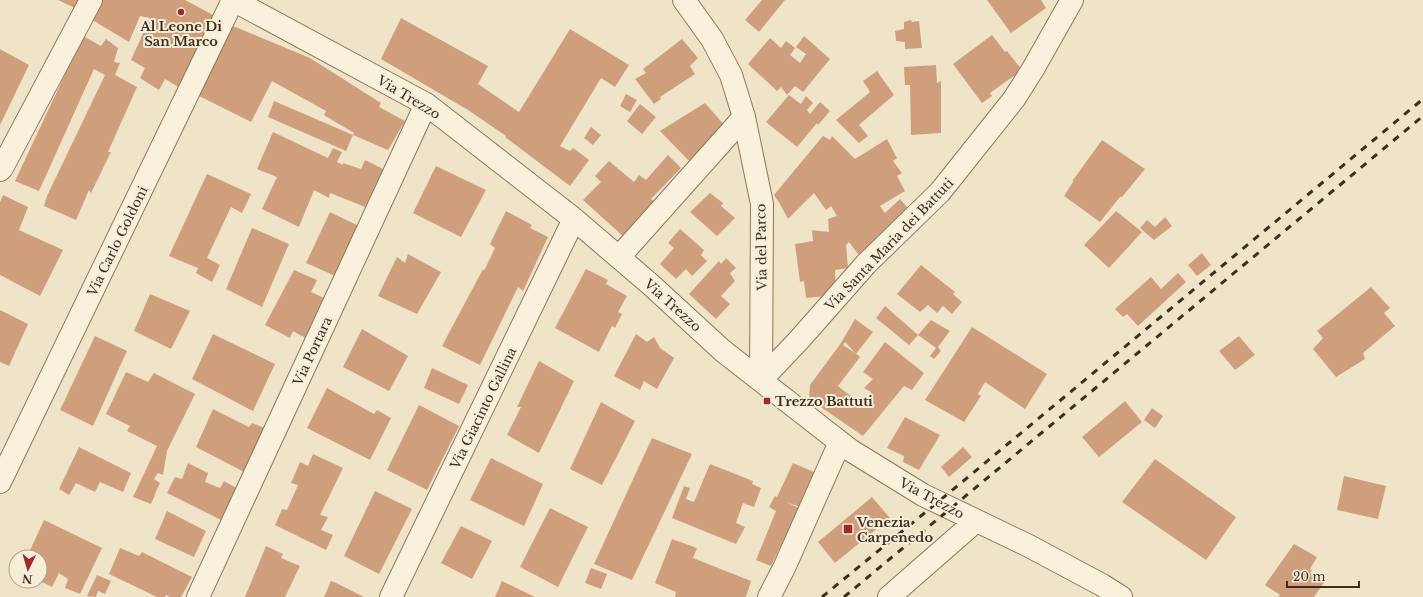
<svg xmlns="http://www.w3.org/2000/svg" width="1423" height="597" viewBox="0 0 1423 597" font-family="'Libre Baskerville',serif">
<rect width="100%" height="100%" fill="#f0e4c8"/>
<!-- building -->
<path fill="#cf9f7d" d="M58 0H84L79 10Z
M98 0H185L215 16 182 89 165 79 159 90 140 78 145 68 131 60 150 18 140 16 129 42 89 18Z
M762 0H785L759 32 745 20Z
M987 0H1041L1046 8 1011 33Z
M401 18 488 66 478 84 519 112 570 29 629 65 615 87 601 78 560 146 570 151 573 148 589 160 570 186 505 137 506 136 468 110 381 59Z
M911 20 912 22 919 21 922 48 905 49V42L896 41 895 31 904 29V22Z
M233 26 310 58 381 103 379 107 405 121 388 150 353 135 346 151 268 117 274 101 353 135 354 133 324 115 326 111 272 81 251 122 199 96Z
M992 35 1005 52 1007 51 1022 70 990 93 992 96 982 103 953 64Z
M83 36 101 46 106 39 118 48 114 62 120 63 115 75 137 87 108 152H111L91 193 89 190 76 220 44 206 47 196 105 75 94 69 39 191 15 181Z
M804 36 830 59 803 92 795 86 787 95 781 87 777 91 748 64 770 38 781 48 786 41 795 48 790 55 800 63 806 54 796 47Z
M682 39 698 58 690 66 695 74 660 97 661 99 654 104 635 79 646 73 643 69Z
M0 49 29 65 0 125Z
M936 65 937 83 941 81V133L911 135 910 85H905L904 67Z
M877 71 894 95 859 125 868 136 859 143 836 120 870 92 863 81Z
M626 94 637 100 630 112 620 106Z
M789 95 801 104 806 96 813 103 807 110 810 114 820 102 830 111 818 125 817 123 797 147 766 122Z
M705 103 726 127 691 163 660 131Z
M640 104 656 117 642 134 627 121Z
M591 127 601 135 593 145 584 138Z
M273 132 328 158 333 148 342 152 337 162 343 165V163L361 169 365 160 385 170 365 207 330 193 329 198 314 190 299 227 262 209 277 177 257 169Z
M823 136 830 140 832 136 855 159 887 139 897 158 893 161 902 173 897 176 905 191 880 206 885 213 900 199 912 213 864 262 849 242 846 245 848 268 835 270 836 295 806 298 804 281 800 282 795 244 813 241 812 230 829 232 828 219 837 216 831 206 826 210 814 193 788 219 780 204 774 195Z
M1102 140 1145 169 1122 197H1120L1100 222 1064 196 1073 182V180Z
M668 155 681 168 651 199 657 203 625 238 583 200 601 182 595 176 609 161 634 182 639 175 646 180Z
M436 166 486 190 461 237 413 213Z
M207 174 251 194 242 213 231 207 207 258 220 265 212 282 196 273 198 268 169 256Z
M710 193 723 203 721 206 735 218 717 236 690 212Z
M3 195 28 207 19 230 63 250 40 296 0 275V202Z
M506 211 532 225 530 228 548 237 523 291 518 287 480 365 442 346 483 269 484 271 495 248 490 244Z
M1116 211 1142 232 1109 268 1084 245Z
M330 212 363 228 340 278 306 263Z
M1165 217 1172 226 1154 240 1140 228 1147 220 1155 227Z
M252 228 289 244 262 307 226 289Z
M680 229 704 250 701 255 707 261 692 276 686 269 676 279 660 264 674 248 668 243Z
M1202 253 1211 265 1197 276 1188 265Z
M408 254 441 272 417 314 378 296 397 257 405 263Z
M726 258 736 268 730 273 735 281 721 296 730 304 716 319 689 294 719 261 721 264Z
M921 265 955 292 953 294 962 302 952 314 943 306 937 313 928 305 920 312 897 294Z
M586 269 608 280 606 284 627 296 618 312 622 314 615 328 612 326 599 352 555 328Z
M294 270 317 280 311 292 324 298 307 339 293 331 290 338 265 325Z
M1178 273 1186 282 1138 326 1127 314 1123 317 1115 309 1151 277 1161 289Z
M1371 287 1390 308 1384 313 1395 326 1363 353 1365 359 1336 377 1313 349 1323 338 1317 331Z
M150 294 190 311 171 349 134 331Z
M885 306 918 335 931 320 950 331 938 347 941 351 934 359 930 356 936 348 918 335 909 345 876 318Z
M0 310 28 324 9 366 0 362Z
M855 319 873 332 856 354 845 342 843 345 858 355 860 357 838 386 861 404 871 392 864 388 873 379 863 372 885 342 924 373 912 390 904 386 863 436 809 399 810 385 841 343Z
M972 327 1047 374 1025 409 985 382 978 394 981 396 964 422 925 400Z
M362 329 408 356 389 391 343 367Z
M213 334 275 364 253 411 192 379Z
M636 334 647 342 654 337 660 348 674 358 657 389 644 381 640 390 614 376Z
M95 336 127 351 93 426 60 410Z
M1239 336 1255 355 1235 370 1219 351Z
M539 361 574 381 539 453 507 435 521 407H517Z
M432 368 468 385 459 404 424 388Z
M126 372 148 382 154 373 195 394 167 451 163 475 158 473 154 479 160 483 154 496 155 495 151 504 133 497 157 446 127 431 130 426 106 414Z
M327 388 374 414 377 410 391 418 370 460 307 428Z
M1125 401 1142 422 1099 457 1082 437Z
M601 402 635 421 602 485 570 469Z
M419 405 459 426 427 490 387 470Z
M1152 408 1163 416 1155 428 1144 420Z
M213 409 249 427 252 423 269 430 248 474 196 447Z
M905 417 940 435 919 470 903 462 904 456 887 448Z
M652 438 692 454 632 580 594 564Z
M79 447 131 473 123 492 100 482 95 492 76 483 69 495 59 489Z
M963 447 972 457 949 477 941 467Z
M313 454 343 468 320 515 328 517 321 530 333 535 326 550 275 525 282 509 287 510 298 485 291 483 300 462 308 466Z
M491 458 543 484 524 526 470 500Z
M1155 459 1236 517 1206 560 1122 502Z
M188 463 208 473 205 482 220 488 224 481 242 491 227 523 167 493 175 477 182 479Z
M793 463 816 473 800 507 786 502 799 508 771 566 756 560 776 511 769 507 775 496 777 497Z
M710 464 753 481 752 484 761 488 754 507 743 503 736 523 745 527 736 544 672 518 684 486 690 488 686 499 694 502Z
M1344 476 1386 486 1378 519 1337 510Z
M375 491 412 509 379 574 344 556Z
M872 497 890 518 835 563 818 542Z
M550 508 588 527 558 587 520 567Z
M167 511 206 531 194 557 155 539Z
M44 520 102 548 80 594 65 588 68 579 59 573 52 587 40 581V557H27Z
M461 526 492 541 472 579 441 563Z
M672 539 697 548 693 558 751 581 746 597H675L676 592 655 583Z
M1294 544 1317 557 1310 569 1312 571 1310 573 1325 581 1314 597H1278L1280 595 1265 585Z
M266 546 283 554 281 558 300 566 285 597H245Z
M120 548 139 556 142 552 192 577 181 597H170L166 595 165 597H157L109 574Z
M591 568 607 574 601 589 585 583Z
M97 575 111 581 105 594 98 591 96 597 87 596Z
M331 581 334 582 364 597H324Z
M502 581 535 597H495Z"/>
<g fill="none" stroke-linecap="round" stroke-linejoin="round">
<defs>
<path id="minor" d="M233 0 426 104 574 219 650 284 723 351 850 450 923 495 1029 546 1102 585 1121 597
M684 0 712 39 731 75 744 117 762 204 761 380
M0 170 2 168 91 0
M619 257 744 117
M761 380 799 340 866 264 940 192 1014 99 1033 69 1072 0
M0 482 233 0
M198 597 426 104
M391 597 574 219
M769 597 784 568 840 442
M889 597 976 521"/>
</defs>
<!-- minor casing -->
<use href="#minor" stroke="#8d765c" stroke-width="24"/>
<!-- minor -->
<use href="#minor" stroke="#faf1dc" stroke-width="22"/>
<!-- rail -->
<path stroke="#3d2e20" stroke-width="3" stroke-dasharray="7 7" stroke-linecap="butt" d="M822 597 938 502 1423 99
M844 597 1423 116"/>
</g>
<!-- markers -->
<g fill="#9e2a2b" stroke="#f7eed8" stroke-width="1.5">
<circle cx="181" cy="12" r="4"/>
<rect x="763" y="397" width="8" height="8" rx="2"/>
<rect x="843" y="524" width="10" height="10" rx="2"/>
</g>
<g text-anchor="middle" stroke-width="4" stroke-linejoin="round" paint-order="stroke">
<!-- poi labels -->
<g font-size="13" font-weight="bold" fill="#3d2e20" stroke="#f7eed8" text-anchor="start">
<text x="181" y="31" text-anchor="middle">Al Leone Di<tspan x="181" dy="15">San Marco</tspan></text>
<text x="775" y="406">Trezzo Battuti</text>
<text x="857" y="527">Venezia<tspan x="857" dy="15">Carpenedo</tspan></text>
</g>
<!-- street labels -->
<g font-size="13" fill="#3d2e20" stroke="#f7eed8">
<text transform="translate(409 97) rotate(31)" y="5">Via Trezzo</text>
<text transform="translate(117 241) rotate(-64)" y="5">Via Carlo Goldoni</text>
<text transform="translate(889 244) rotate(-46)" y="5">Via Santa Maria dei Battuti</text>
<text transform="translate(761 247) rotate(-91)" y="5">Via del Parco</text>
<text transform="translate(673 305) rotate(42)" y="5">Via Trezzo</text>
<text transform="translate(312 351) rotate(-65)" y="5">Via Portara</text>
<text transform="translate(483 408) rotate(-64)" y="5">Via Giacinto Gallina</text>
<text transform="translate(932 498) rotate(28)" y="5">Via Trezzo</text>
</g>
</g>
<!-- north arrow -->
<g transform="translate(28 569) rotate(185)"><circle r="19" fill="#f7eed8" stroke="#ada18e"/>
<path d="M0-3L7 15L0 10L-7 15Z" fill="#9e2a2b"/>
<text y="-6" font-size="11" font-weight="bold" text-anchor="middle" fill="#3d2e20">N</text>
</g>
<!-- scale -->
<path d="M1287 581v6h72v-6" fill="none" stroke="#3d2e20" stroke-width="2"/>
<text x="1293" y="581" font-size="12" fill="#3d2e20" stroke="#f7eed8" stroke-width="3" paint-order="stroke">20 m</text>
</svg>
